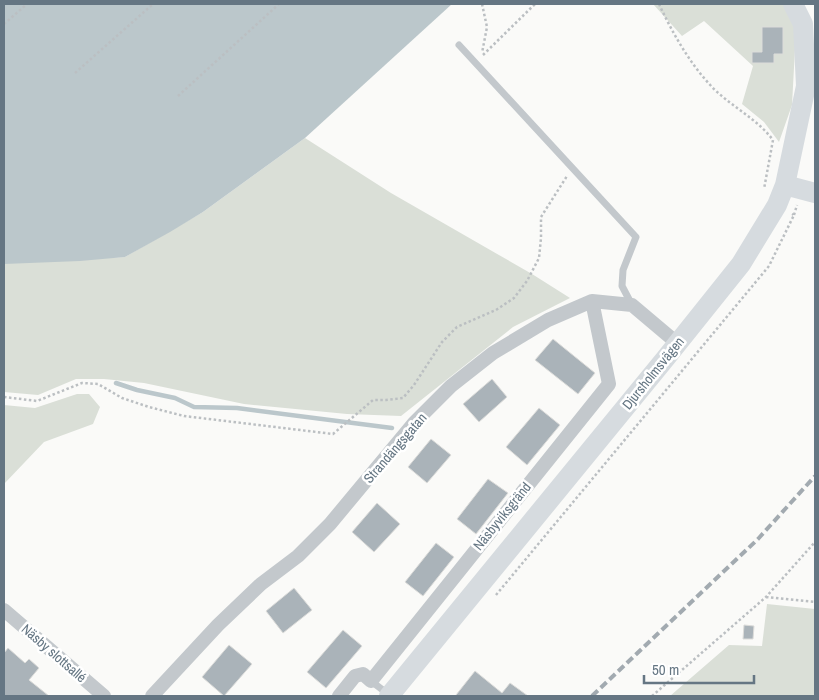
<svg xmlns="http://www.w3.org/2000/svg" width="819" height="700" viewBox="0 0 819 700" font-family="'Archivo Narrow',sans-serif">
<rect width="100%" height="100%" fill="#fafaf8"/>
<!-- green -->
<path fill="#dadfd7" d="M653 4H786L796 30 792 105 779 142 764 122 742 104 753 66 704 21 682 36Z
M305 138 391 193 532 274 570 298 513 327 401 416 347 414 244 404 144 383 104 379H76L38 395 4 392V263L125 257 203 212Z
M77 394H89L100 407 93 424 44 442 4 484V405L35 408Z
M767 604 815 609V696H670L729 645 762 646Z"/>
<!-- water -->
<path fill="#bbc7cb" d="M4 4H452L305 138 203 212 170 232 125 257 80 261 4 264Z"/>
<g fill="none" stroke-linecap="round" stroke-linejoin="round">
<!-- stream -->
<path stroke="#bbc7cb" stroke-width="4.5" d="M116 383 137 390 175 398 194 407 237 408 392 428"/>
</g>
<!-- building -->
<path fill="#aab3b9" stroke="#dcdcda" d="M762 27H783V54H774V63H752V52H762Z
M553 339 595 373 578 394 535 360Z
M492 379 507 397 479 422 463 404Z
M539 408 560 425 527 465 506 447Z
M431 439 451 455 427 483 408 467Z
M488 479 508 493 476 534 457 519Z
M377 503 400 524 374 552 352 532Z
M436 543 454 557 423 596 405 582Z
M294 588 312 610 283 633 266 611Z
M744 625 754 626 753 639H743Z
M343 630 362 646 326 688 307 672Z
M229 645 252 664 224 696 202 677Z
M8 648 25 663 29 659 39 668 29 680 49 696H4V653Z
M475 671 502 693 510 683 528 696H458L456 695Z"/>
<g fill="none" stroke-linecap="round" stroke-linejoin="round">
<!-- path -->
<path stroke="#bbbfc2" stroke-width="2.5" stroke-dasharray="2.5 2.5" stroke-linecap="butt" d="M482 4 487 27 482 53
M659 4C673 34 691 66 715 90 734 108 757 119 773 140L764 189
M4 24 27 4
M483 55 535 4
M75 73 153 4
M178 96 279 4
M794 215 797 205
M4 397 37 401 82 383 98 384 122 398 149 407 184 416 333 434 373 400H386L403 398 414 385 442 342 457 327 496 310 514 298 527 281 539 258 541 238V217L567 176
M496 595 769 266 794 215 792 214
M766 597 815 602
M652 696 766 597 815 542"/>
<!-- lane -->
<path stroke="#c3c8cc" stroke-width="7" d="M459 45 636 237 623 270 622 286 632 305
M371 681 388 694"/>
<!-- street -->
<path stroke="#c3c8cc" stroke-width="14" d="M4 610 104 696
M152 696 218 625 261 584 298 556 330 524 414 423 451 386 493 353 548 320 592 301 632 305 677 343
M339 696 355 676 363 674 371 681 609 384 592 301"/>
<!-- secondary -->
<path stroke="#d6dbdf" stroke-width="20" d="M785 185 815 193
M389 696 665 359 741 264 777 205 785 185 806 86 803 24 793 4"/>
<!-- rail -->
<path stroke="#a2aab0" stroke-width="4" stroke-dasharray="8 4" stroke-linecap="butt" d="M592 696 758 539 815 476"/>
</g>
<g text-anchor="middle" stroke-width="5" stroke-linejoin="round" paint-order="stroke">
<!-- street labels -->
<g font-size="14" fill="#657683" stroke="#fff">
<text transform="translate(653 373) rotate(-51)" y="5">Djursholmsvägen</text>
<text transform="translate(395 448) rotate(-49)" y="5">Strandängsgatan</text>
<text transform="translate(502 516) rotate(-51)" y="5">Näsbyviksgränd</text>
<text transform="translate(54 653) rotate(41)" y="5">Näsby slottsallé</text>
</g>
</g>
<!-- border -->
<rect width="819" height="700" fill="none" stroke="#657683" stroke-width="10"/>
<!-- scale -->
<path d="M644 675v8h110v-8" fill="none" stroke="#657683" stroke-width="2.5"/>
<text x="652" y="675" font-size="15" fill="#657683" stroke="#ffffff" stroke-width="4" paint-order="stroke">50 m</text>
</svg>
